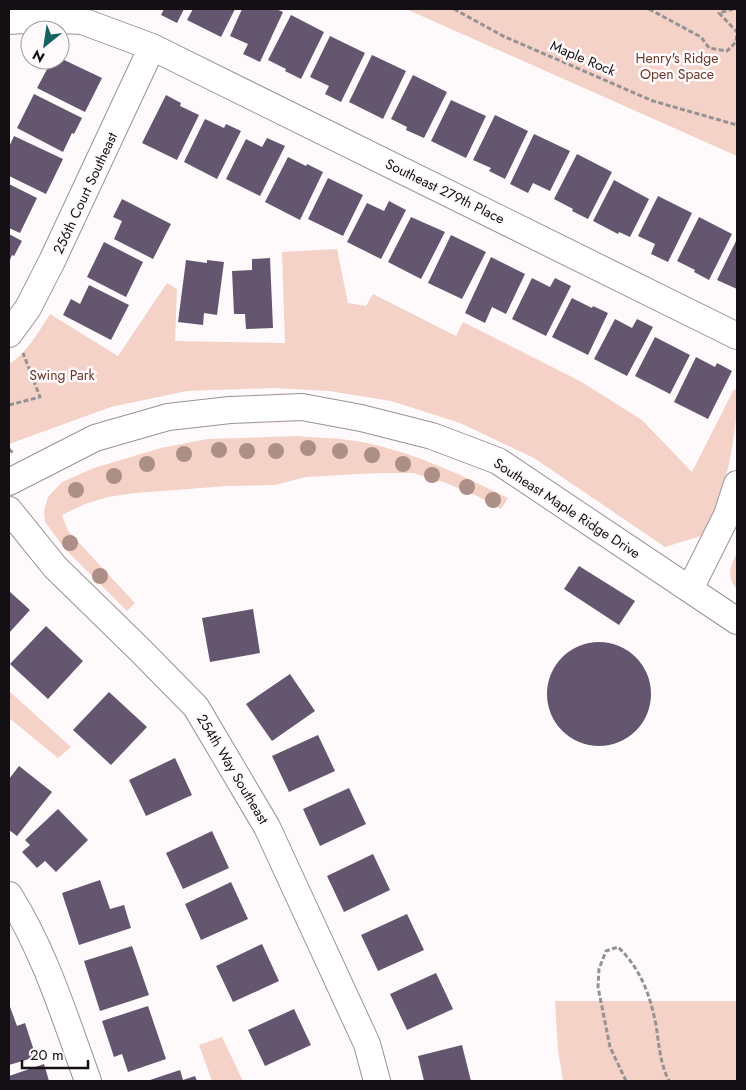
<svg xmlns="http://www.w3.org/2000/svg" width="746" height="1090" viewBox="0 0 746 1090" font-family="Jost,sans-serif">
<rect width="100%" height="100%" fill="#fefafc"/>
<!-- green -->
<path fill="#f5d2c7" d="M406 9H737V156Z
M337 249 348 303 366 306 373 294 456 336 463 322 580 381 642 420 692 472 734 389 737 391C737 441 726 493 701 536L665 547 534 458 460 423 391 401 329 391 274 388 187 391 111 407 9 444V364C25 355 40 330 50 314L118 356 167 283 177 289 175 341 285 343 282 252Z
M298 436C319 438 341 438 362 442 413 452 462 475 508 498L501 509 479 497 446 483 413 473H378L306 477 275 485 228 486 135 493 108 497 85 504 62 515 68 531 135 603 127 611 65 549 45 522 44 510 48 497 62 482 94 468 161 448 207 439Z
M737 553V590C726 576 730 567 737 553Z
M9 691 71 747 58 758 9 718Z
M555 1001H737V1081H563L558 1050Z
M222 1037 243 1081H212L199 1045Z"/>
<!-- building -->
<path fill="#64566f" d="M164 9H184L177 23 161 15Z
M193 9H235L221 37 187 20Z
M242 9H276L283 12 260 62 243 54 248 44 230 36Z
M291 15 324 32 301 79 285 71 286 69 268 60Z
M330 36 365 53 341 102 325 94 329 86 310 77Z
M372 55 406 71 383 119 349 102Z
M60 58 102 78 85 112 37 88 52 60H60Z
M413 75 447 92 424 138 406 130 407 127 391 119Z
M34 94 82 118 74 134 72 133 63 152 17 128Z
M166 95 181 103 180 106 199 115 177 160 142 143Z
M451 100 486 116 466 158 431 141Z
M495 115 528 131 505 179 489 171 491 168 473 160Z
M205 119 224 128 226 124 241 131 217 179 184 162Z
M534 134 570 151 550 191 533 183 528 193 510 184Z
M14 136 63 159 46 194 9 176V147Z
M267 138 285 146 260 196 226 179 246 139 262 147Z
M577 154 612 172 588 219 572 211 573 209 554 199Z
M288 157 306 166 307 164 323 172 300 220 265 202Z
M328 178 363 195 343 236 308 219Z
M614 180 649 199 630 237 619 232 618 234 593 221Z
M9 184 37 198 20 233 9 228Z
M658 196 692 213 668 262 651 254 655 244 638 236Z
M122 199 171 224 153 259 114 239 122 221 113 217Z
M389 201 406 210 381 259 347 242 367 203 384 211Z
M411 217 445 232 421 279 388 262Z
M699 217 732 234 709 280 694 272 695 270 677 261Z
M9 234 22 241 14 256 12 255 9 262Z
M451 235 486 252 462 299 428 283Z
M737 239V289L717 280Z
M104 242 143 262 126 297 87 277Z
M491 257 525 274 506 314 492 307 485 323 465 313Z
M270 258 273 328 246 329 245 314H234L232 271 252 270V259Z
M186 260 207 263V260L224 262 217 315 204 313 203 325 178 322Z
M532 278 550 287 555 278 571 286 546 336 512 319Z
M89 285 129 305 111 340 63 315 71 299 80 304Z
M572 298 592 308 593 306 608 313 588 355 552 337Z
M615 319 632 328 637 319 653 327 627 376 594 359Z
M655 337 690 355 670 394 635 376Z
M696 357 715 367 717 363 732 371 708 419 674 402Z
M579 566 635 601 619 625 564 589Z
M9 591 30 610 9 633Z
M253 609 260 653 210 662 202 618Z
M46 626 83 661 48 699 10 664Z
M547 694a52 52 0 1 1 104 0a52 52 0 1 1-104 0Z
M290 674 315 711 272 741 246 704Z
M109 692 147 727 111 765 73 730Z
M318 735 335 771 289 792 272 756Z
M175 758 192 795 146 816 129 780Z
M19 766 52 792 17 836 9 830V779Z
M349 788 366 824 320 846 303 809Z
M58 809 88 840 56 872 45 861 37 868 22 852 30 845 25 840Z
M212 831 229 868 183 889 166 853Z
M373 854 390 890 344 912 327 876Z
M100 880 110 909 124 905 131 928 79 945 62 893Z
M231 882 248 919 201 940 185 904Z
M407 914 424 950 378 971 361 935Z
M262 944 279 981 233 1002 216 966Z
M132 946 149 995 100 1011 84 961Z
M436 973 453 1009 407 1030 390 994Z
M9 1004 17 1026 25 1023 36 1057 9 1065Z
M148 1006 166 1059 128 1072 122 1054 114 1057 102 1021Z
M294 1009 311 1045 265 1066 248 1030Z
M462 1045 471 1081H424L418 1056Z
M44 1064 49 1081H9V1076Z
M180 1070 183 1080 195 1076 197 1081H147Z"/>
<g fill="none" stroke-linecap="round" stroke-linejoin="round">
<defs>
<path id="minor" d="M9 21 41 19 82 21 152 47 737 336
M9 334 28 308 52 261 152 47
M9 482 95 438 168 417 230 410 302 407 361 418 432 436 498 461 737 621
M9 510 55 567 141 651 196 707 267 827 367 1044 377 1081
M690 589 727 515 737 484
M9 895C45 952 65 1018 88 1081"/>
</defs>
<!-- minor casing -->
<use href="#minor" stroke="#9b9197" stroke-width="28"/>
<!-- path -->
<path stroke="#969294" stroke-width="3" stroke-dasharray="5 2.5" stroke-linecap="butt" d="M454 9 503 36 653 101 737 125
M649 9 701 37 709 48 727 51 736 42 737 32 719 13 733 9
M9 405 40 397 23 353
M9 449 14 454
M626 1081 610 1047 598 987 599 969 606 951 618 947C641 969 650 995 656 1025 659 1045 660 1063 669 1081"/>
<!-- minor -->
<use href="#minor" stroke="#fff" stroke-width="26"/>
</g>
<!-- trees -->
<g fill="#ac8f87">
<circle cx="308" cy="448" r="8"/>
<circle cx="219" cy="450" r="8"/>
<circle cx="247" cy="451" r="8"/>
<circle cx="276" cy="451" r="8"/>
<circle cx="340" cy="451" r="8"/>
<circle cx="184" cy="454" r="8"/>
<circle cx="372" cy="455" r="8"/>
<circle cx="147" cy="464" r="8"/>
<circle cx="403" cy="464" r="8"/>
<circle cx="432" cy="475" r="8"/>
<circle cx="114" cy="476" r="8"/>
<circle cx="467" cy="487" r="8"/>
<circle cx="76" cy="490" r="8"/>
<circle cx="493" cy="500" r="8"/>
<circle cx="70" cy="543" r="8"/>
<circle cx="100" cy="576" r="8"/>
</g>
<g text-anchor="middle" stroke-width="5" stroke-linejoin="round" paint-order="stroke">
<!-- street labels -->
<g font-size="14" fill="#130f12" stroke="#fefafc">
<text transform="translate(583 58) rotate(23)" y="5">Maple Rock</text>
<text transform="translate(445 191) rotate(26)" y="5">Southeast 279th Place</text>
<text transform="translate(85 193) rotate(-65)" y="5">256th Court Southeast</text>
<text transform="translate(567 508) rotate(33)" y="5">Southeast Maple Ridge Drive</text>
<text transform="translate(233 769) rotate(59)" y="5">254th Way Southeast</text>
</g>
<!-- park labels -->
<g font-size="14" fill="#683728" stroke="#fefafc">
<text x="677" y="63">Henry's Ridge<tspan x="677" dy="16">Open Space</tspan></text>
<text x="62" y="380">Swing Park</text>
</g>
</g>
<!-- border -->
<rect width="746" height="1090" fill="none" stroke="#130f12" stroke-width="20"/>
<!-- north arrow -->
<g transform="translate(45 45) rotate(210)"><circle r="24" fill="#fefafc" stroke="#a09c9e"/>
<path d="M0-4L9 19L0 12L-9 19Z" fill="#146362"/>
<text y="-8" font-size="14" font-weight="bold" text-anchor="middle" fill="#130f12">N</text>
</g>
<!-- scale -->
<path d="M22 1060v8h66v-8" fill="none" stroke="#130f12" stroke-width="2.5"/>
<text x="30" y="1060" font-size="15" fill="#130f12" stroke="#fefafc" stroke-width="4" paint-order="stroke">20 m</text>
</svg>
